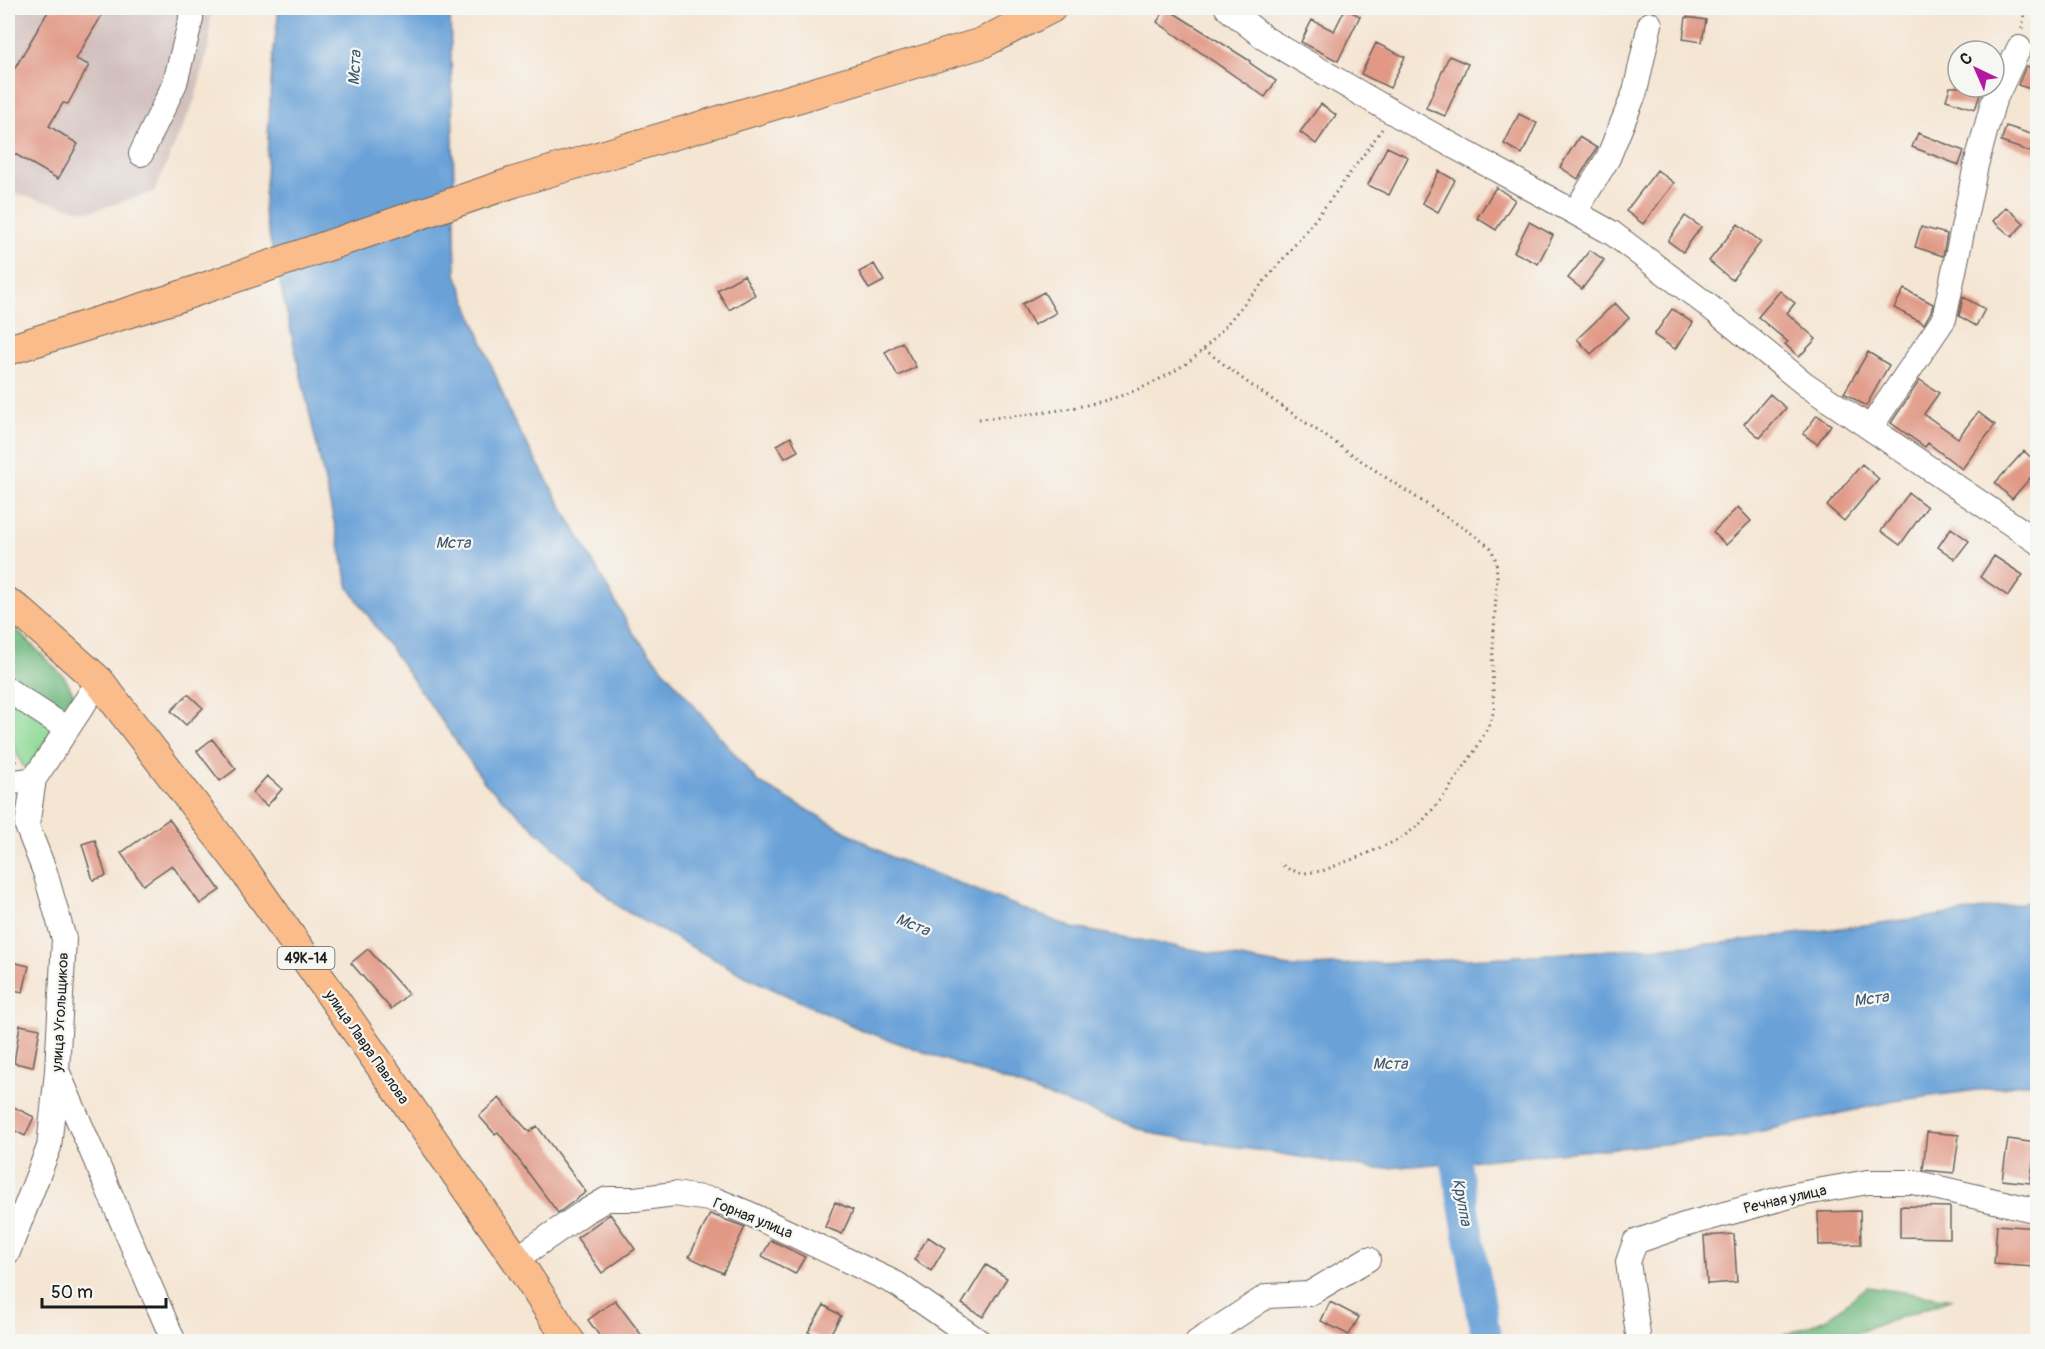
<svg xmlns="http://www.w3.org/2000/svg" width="2045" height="1349" viewBox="0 0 2045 1349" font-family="Pangolin,sans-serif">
<rect width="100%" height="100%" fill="#f6f6f2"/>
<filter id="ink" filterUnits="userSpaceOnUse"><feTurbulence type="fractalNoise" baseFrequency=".0167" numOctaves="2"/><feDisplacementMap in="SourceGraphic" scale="12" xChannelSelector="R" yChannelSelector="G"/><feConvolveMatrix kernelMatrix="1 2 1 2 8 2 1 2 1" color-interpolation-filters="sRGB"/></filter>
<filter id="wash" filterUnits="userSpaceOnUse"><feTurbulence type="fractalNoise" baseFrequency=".008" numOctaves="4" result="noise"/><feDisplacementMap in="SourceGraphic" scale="24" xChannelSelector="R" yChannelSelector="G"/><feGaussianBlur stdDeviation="1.35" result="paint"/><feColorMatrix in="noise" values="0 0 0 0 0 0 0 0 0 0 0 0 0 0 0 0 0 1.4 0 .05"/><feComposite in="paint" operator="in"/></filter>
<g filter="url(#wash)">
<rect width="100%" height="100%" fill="#f5e5d3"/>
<!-- industrial -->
<path fill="#d1bfbd" d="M8 8H210V40L195 99 154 192 89 212 8 192Z"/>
<!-- green -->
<path fill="#8dda98" stroke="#547b5a" stroke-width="1.5" d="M8 696 56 729 29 772C19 765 9 733 8 720 6 712 8 703 8 696Z"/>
<!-- forest -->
<path fill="#72ba80" stroke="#476b4e" stroke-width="1.5" d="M8 621 65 678 76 699C61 722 24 692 8 682Z
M1867 1287 1952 1299 1856 1333 1848 1341H1770L1828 1318Z"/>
<!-- water -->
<path fill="#6aa2d8" stroke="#435f7a" stroke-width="1.5" d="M279 8H450L456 274 512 418 633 633 758 782 891 857 1073 928 1290 967 1489 958 1723 943 1951 914 2037 901V1082L1894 1101 1731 1138 1376 1169 1155 1134 862 1030 747 977 620 908 485 783 349 588 264 212 272 65Z"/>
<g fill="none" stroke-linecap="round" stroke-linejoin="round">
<!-- river -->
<path stroke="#6aa2d8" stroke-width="30" d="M1449 1123 1487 1342"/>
</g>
<g id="blocks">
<!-- building -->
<path fill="#e19885" d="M50 8H106L76 59 89 65 68 104 63 103 49 126 78 144 58 179 8 150V65L15 68Z
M1166 8 1250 61V63L1276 81 1265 97 1157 22Z
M1345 9 1360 16 1338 61 1301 42 1312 20 1334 31Z
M1686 17 1706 20 1702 42 1683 39Z
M1376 43 1405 57 1390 88 1361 74Z
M1449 56 1468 64 1445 116 1426 108Z
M2026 66 2037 70V91L2018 85Z
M1950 87H1975L1982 89 1975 109 1946 100Z
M1321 104 1336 115 1316 144 1300 132Z
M1519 114 1537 123 1522 154 1504 144Z
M2006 126 2037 136V154L2001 142Z
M1918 133 1964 151 1959 165 1912 147Z
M1579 137 1597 148 1578 179 1560 167Z
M1387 147 1408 157 1389 195 1368 185Z
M1657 170 1674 183 1643 224 1626 211Z
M1439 171 1455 180 1438 212 1422 203Z
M1496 187 1515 200 1496 230 1477 218Z
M2006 207 2024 223 2012 237 1993 221Z
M1685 216 1701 227 1683 252 1668 241Z
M1529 222 1553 235 1538 264 1514 252Z
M1738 224 1761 242 1732 280 1709 261Z
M1921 227 1947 234 1943 256 1915 247Z
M1590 250 1604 260 1582 289 1568 278Z
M874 264 884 281 869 289 859 272Z
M744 275 755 295 729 310 717 290Z
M1904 289 1933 304 1931 312 1924 324 1894 308Z
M1780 291 1795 303 1787 313 1816 339 1799 357 1785 344 1788 342 1758 317Z
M1044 292 1056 313 1034 325 1022 304Z
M1963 297 1985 309 1976 326 1959 316Z
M1615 303 1629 318 1591 354 1577 339Z
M1672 309 1693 323 1675 349 1654 335Z
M902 342 916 367 898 376 885 352Z
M1868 352 1889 365 1866 406 1844 393Z
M1920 380 1939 393 1924 414 1958 438 1978 412 1995 425 1962 469 1928 443 1925 447 1891 423Z
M1770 394 1786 408 1760 438 1744 424Z
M1817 415 1831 425 1817 444 1803 434Z
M791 437 798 451 785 458 777 445Z
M2024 451 2037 463V470L2012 499 1995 483Z
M1862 464 1879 479 1844 521 1827 506Z
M1909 493 1927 507 1900 545 1881 531Z
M1738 507 1751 521 1726 545 1713 532Z
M1951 528 1969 541 1955 559 1938 547Z
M1994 556 2023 575 2008 596 1980 577Z
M188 694 203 708 186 725 171 711Z
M212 739 236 769 220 781 197 751Z
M267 776 282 789 267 806 252 793Z
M169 819 220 890 200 904 172 865 143 885 121 853Z
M95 840 106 876 93 880 82 844Z
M368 949 408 994 391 1009 351 963Z
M8 961 29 966 23 992 8 989Z
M20 1025 40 1029 33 1067 14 1063Z
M499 1098 529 1132 537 1126 586 1192 558 1213 498 1132 495 1134 479 1116Z
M8 1104 34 1117 25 1136 8 1127Z
M1927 1132 1959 1135 1954 1173 1923 1170Z
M2008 1139 2036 1143 2030 1183 2002 1180Z
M835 1202 853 1210 842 1234 825 1227Z
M1900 1206 1950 1207V1238L1900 1237Z
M1860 1211 1861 1244 1819 1245 1818 1212Z
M610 1214 635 1249 602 1273 577 1238Z
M710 1214 745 1227 723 1273 689 1257Z
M1997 1225 2037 1228 2034 1267 1994 1264Z
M1734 1234 1737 1282 1707 1284 1704 1236Z
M928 1237 945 1248 931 1271 914 1260Z
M771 1240 805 1257 795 1274 762 1256Z
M986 1265 1007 1278 983 1317 962 1304Z
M615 1300 646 1341H603L588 1320Z
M1330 1302 1359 1317 1349 1335 1321 1321Z
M824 1305 841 1316 826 1341 808 1332Z"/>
</g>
</g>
<g filter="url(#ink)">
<use href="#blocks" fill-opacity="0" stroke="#68625c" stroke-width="1.5"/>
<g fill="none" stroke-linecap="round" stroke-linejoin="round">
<defs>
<path id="minor" d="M1227 8 1266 39 1408 121 1612 233 1710 307 1805 384 2038 542
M141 154 175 83 191 19V8
M1575 212 1608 158 1635 92 1650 24
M1870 428 1944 319 1976 165 1993 103 2019 48
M8 690 67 729
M8 783 34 779
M58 1073 174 1342
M8 1252 49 1147 57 1071 64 939 45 872 27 826 34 779 99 681
M516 1259 583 1213 607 1199H635L674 1194 716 1200 750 1214 897 1284 980 1342
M1197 1342 1267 1296 1309 1294 1368 1259
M1639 1342 1628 1262 1635 1242 1684 1225 1794 1195 1868 1182H1913L2038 1211"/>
<path id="major" d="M8 350 172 299 514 182 982 43 1051 8
M8 603 21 612 99 681 239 863 516 1259 570 1342"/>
</defs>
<!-- minor casing -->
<use href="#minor" stroke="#68625c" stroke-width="26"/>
<!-- major casing -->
<use href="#major" stroke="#68625c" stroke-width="32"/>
<!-- path -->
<path stroke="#68625c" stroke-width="3" stroke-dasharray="1.5 4.5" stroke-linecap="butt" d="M2022 29 2025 8
M1204 349 1248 383 1388 479 1471 533 1491 548 1496 561 1497 576 1492 667 1494 710 1490 723 1476 749 1445 795 1420 824 1400 839 1361 856 1322 871 1305 873 1290 870 1279 863
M979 419C1036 414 1096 409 1148 385 1162 378 1179 369 1191 360 1214 342 1231 318 1250 297 1298 244 1341 187 1382 129
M8 732 16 762"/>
<!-- minor -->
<use href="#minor" stroke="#fff" stroke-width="24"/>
<!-- major -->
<use href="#major" stroke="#fabc8b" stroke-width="30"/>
</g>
</g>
<g text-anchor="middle" stroke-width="4.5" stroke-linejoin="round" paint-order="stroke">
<!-- shield labels -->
<rect fill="#f6f6f2" stroke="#5d5d5c" stroke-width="1.5" x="277.5" y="947" width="57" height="22" rx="4.5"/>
<g font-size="14" font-weight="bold" fill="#1c1c1c">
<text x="306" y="963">49К-14</text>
</g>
<!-- street labels -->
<g font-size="15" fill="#1c1c1c" stroke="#f6f6f2">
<text transform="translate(60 1012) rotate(-87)" y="5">улица Угольщиков</text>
<text transform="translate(367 1047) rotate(55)" y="5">улица Лавра Павлова</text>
<text transform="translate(1785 1199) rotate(-13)" y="5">Речная улица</text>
<text transform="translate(753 1218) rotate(22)" y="5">Горная улица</text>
</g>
<!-- water labels -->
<g font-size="16" font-style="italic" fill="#3f5871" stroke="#f6f6f2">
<text transform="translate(354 68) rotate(-87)" y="6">Мста</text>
<text x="453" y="548">Мста</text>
<text transform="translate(913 924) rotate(22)" y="6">Мста</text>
<text transform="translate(1871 998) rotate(-8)" y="6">Мста</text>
<text x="1390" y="1069">Мста</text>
<text transform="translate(1463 1202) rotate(80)" y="6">Круппа</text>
</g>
</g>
<!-- margin -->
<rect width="2045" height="1349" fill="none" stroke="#f6f6f2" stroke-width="30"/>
<!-- north arrow -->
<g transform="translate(1976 69) rotate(316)"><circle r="28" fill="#f6f6f2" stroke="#9f9f9c" stroke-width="1.5"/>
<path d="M0-4.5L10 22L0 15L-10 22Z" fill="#b5179e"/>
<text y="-9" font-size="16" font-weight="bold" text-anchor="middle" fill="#1c1c1c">С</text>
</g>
<!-- scale -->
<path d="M42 1298v9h124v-9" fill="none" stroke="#1c1c1c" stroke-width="3"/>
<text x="51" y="1298" font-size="18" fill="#1c1c1c" stroke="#f6f6f2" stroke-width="4.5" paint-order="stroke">50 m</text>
</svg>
